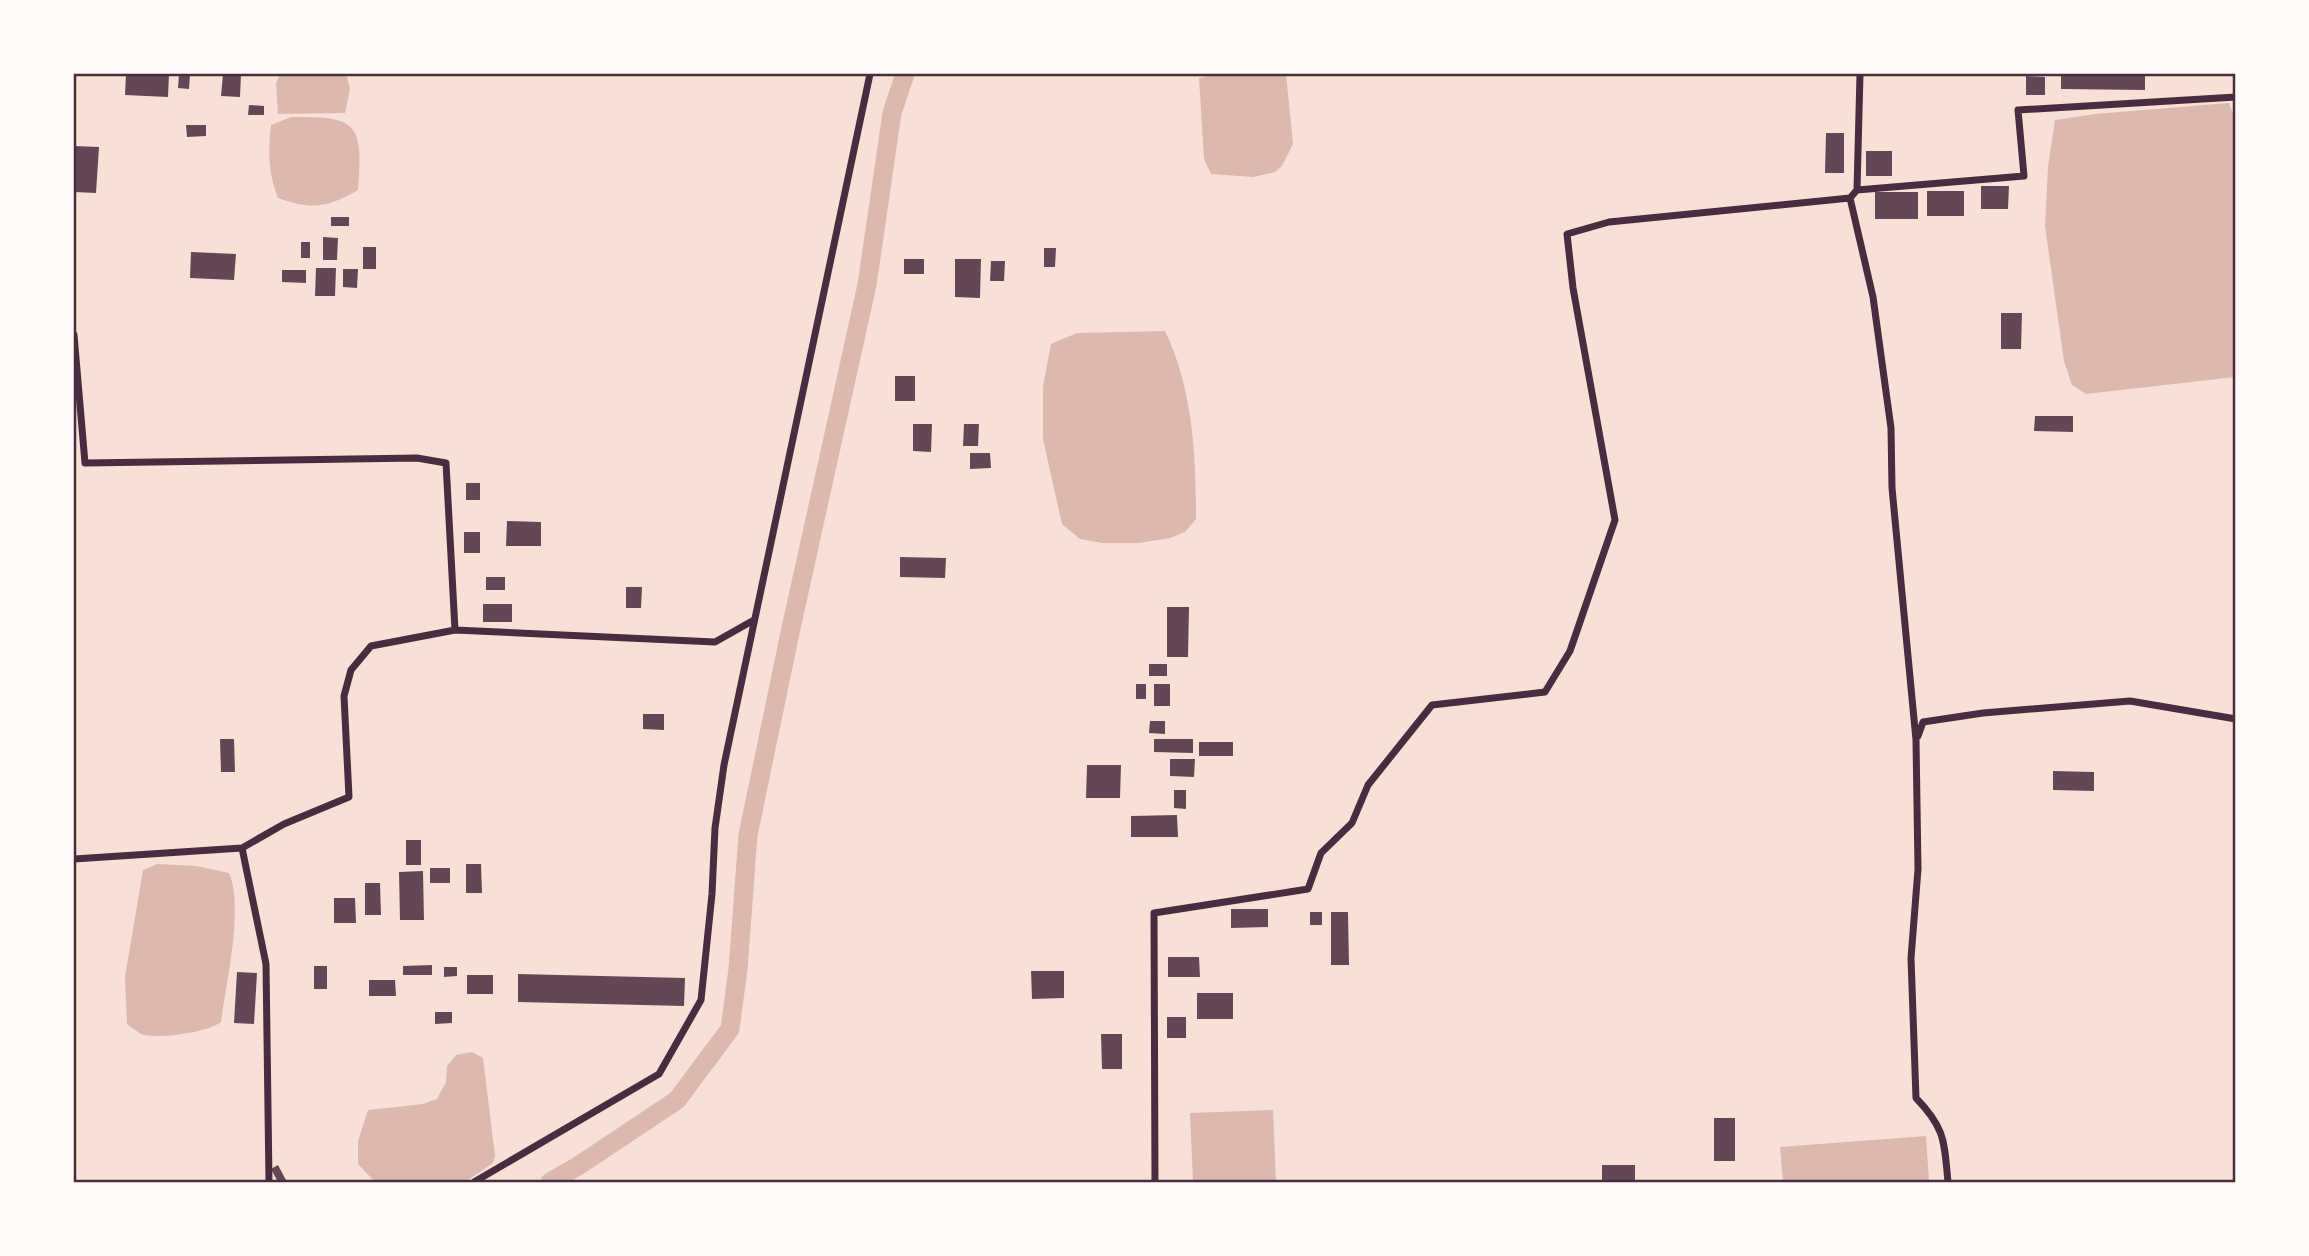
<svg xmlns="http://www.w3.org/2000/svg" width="2309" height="1256" viewBox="0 0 2309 1256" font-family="Arial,sans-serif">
<rect width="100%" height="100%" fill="#f7e1d7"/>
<!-- water -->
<path fill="#dcb8b0" d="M280 74H339L347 77 350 89 345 113 278 114 276 83Z
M1215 74H1286L1293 144 1282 166 1275 172 1253 177 1211 174 1204 159 1199 78Z
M2229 103 2236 122 2235 377 2086 394 2072 385 2064 361 2045 226 2048 167 2055 120 2095 114Z
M291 117C359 116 363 124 358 190 327 208 311 210 278 198 268 172 268 151 271 125Z
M1165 331C1193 389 1196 456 1196 519L1185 532 1170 538 1139 543H1102L1080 539 1062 524 1043 439V386L1051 344 1077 333Z
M157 864 197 866 229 873C244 908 226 983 221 1022 209 1032 156 1040 141 1034 136 1031 131 1027 127 1024L125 977 143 870Z
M472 1052 483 1058 495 1156 493 1163 465 1182H375L358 1164V1141L368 1110 423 1104 437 1099 446 1082 447 1066 456 1055Z
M1273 1110 1276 1182H1193L1190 1113Z
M1926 1136 1929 1182H1783L1780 1147Z"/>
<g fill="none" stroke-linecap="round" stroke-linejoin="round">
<!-- canal -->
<path stroke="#dcb8b0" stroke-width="19" d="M550 1182 578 1166 677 1100 730 1029 738 969 748 835 791 628 867 285 892 113 905 74"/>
</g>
<!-- building -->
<path fill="#644757" d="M126 74H169L168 97 125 95Z
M179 74H190L189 89 178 88Z
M223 74H241L240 97 221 96Z
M2061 74H2145V90L2061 89Z
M2026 76 2045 77V95H2026Z
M249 105 264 106V115H248Z
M186 125H206V136L187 137Z
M1826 133H1844V173H1825Z
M74 146 99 147 96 193 74 192Z
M1866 151H1892V176H1866Z
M1981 186H2009L2008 209H1981Z
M1927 191H1964V216H1927Z
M1875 192H1918V219H1875Z
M331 217H349V226H331Z
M323 237 338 238 337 260H323Z
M301 242H310V258H301Z
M363 247H376V269H363Z
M1044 248H1056L1055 267H1044Z
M191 252 236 254 234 280 190 278Z
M904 259H924V274H904Z
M955 259H981L980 298 955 297Z
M991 261H1005L1004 281H990Z
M316 268H336L335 296H315Z
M343 269H358L357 288 343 287Z
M282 270H306V283L282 282Z
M2001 313H2022L2021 349H2001Z
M895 376H915V401H895Z
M2035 416H2073V432L2034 431Z
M913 424H932L931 452 913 451Z
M964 424H979L978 446H963Z
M970 453H990L991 468 970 469Z
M466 483H480V500H466Z
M507 521 541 522V546H506Z
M464 532H480V553H464Z
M900 557 946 558 945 578 900 577Z
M486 577H505V590H486Z
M626 587H642L641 608H626Z
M483 604H512V622H483Z
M1167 607H1189L1188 657H1167Z
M1149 664H1167V676H1149Z
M1136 684H1146V699H1136Z
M1154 684H1170V706H1154Z
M643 714H664V730L643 729Z
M1150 721H1165V734L1149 733Z
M220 739H234L235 772H221Z
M1154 739H1193V753L1154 752Z
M1199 742H1233V756H1199Z
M1170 759H1195L1194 777 1170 776Z
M1087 765H1121L1120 798H1086Z
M2053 771 2094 772V791L2053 790Z
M1174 790H1186V809L1174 808Z
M1177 815 1178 837H1131V816Z
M406 840H421V865H406Z
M466 864H481L482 893H466Z
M430 868H450V883H430Z
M423 871 424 920H400L399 872Z
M365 883H380L381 915H365Z
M334 898H355L356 923H334Z
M1231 909H1268V927L1231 928Z
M1310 912H1322V925H1310Z
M1331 912H1348L1349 965H1331Z
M1168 957H1199L1200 977H1168Z
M432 965V975H403V966Z
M314 966H327V989H314Z
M444 967H457V976L444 977Z
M1031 971H1064V998L1032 999Z
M237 972 257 973 254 1024 234 1023Z
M518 974 685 978 684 1006 518 1002Z
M467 975H493V994H467Z
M369 980H395L396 996H369Z
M1197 993H1233V1019H1197Z
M435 1012H452V1023L435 1024Z
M1167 1017H1186V1038H1167Z
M1101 1034H1122V1069H1102Z
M1714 1118H1735V1161H1714Z
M278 1165 287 1182H278L271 1169Z
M1602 1165H1635V1182H1602Z"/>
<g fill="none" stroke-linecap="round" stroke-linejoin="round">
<!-- minor -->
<path stroke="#4a2c40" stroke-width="7" d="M1857 190 1860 74
M1850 198 1857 190 2024 176 2018 110 2236 97
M74 335 85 463 417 458 446 463 455 630
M1918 736 1923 722 1983 713 2130 701 2236 719
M74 859 242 848
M269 1182 266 964 242 848 284 824 349 797 344 696 351 670 371 646 455 630 715 642 754 620
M474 1182 659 1074 701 1000 712 894 715 828 724 765 870 74
M1155 1182 1154 913 1308 889 1321 853 1352 823 1368 785 1432 705 1545 692 1570 651 1615 520 1573 288 1567 234 1609 222 1850 198 1873 297 1891 428 1892 488 1916 740 1918 869 1911 958 1916 1098C1946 1129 1944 1142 1948 1182"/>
</g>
<!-- border -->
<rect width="2309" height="1256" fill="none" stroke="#fffaf5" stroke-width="150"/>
<rect x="75" y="75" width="2159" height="1106" fill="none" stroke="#4a2c40" stroke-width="2.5"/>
</svg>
